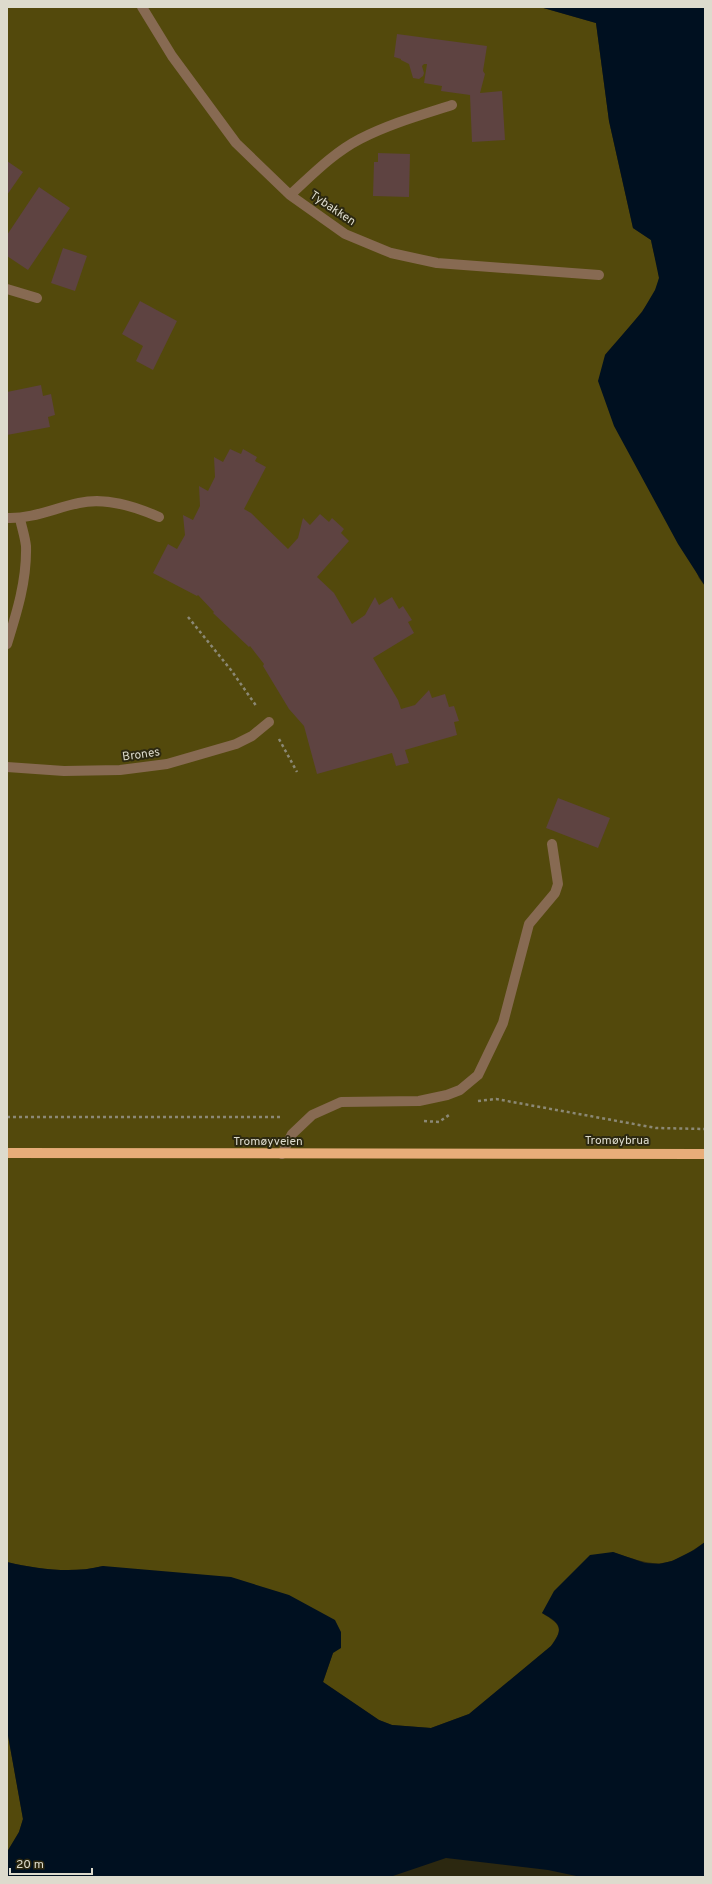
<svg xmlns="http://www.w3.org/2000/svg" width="712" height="1884" viewBox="0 0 712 1884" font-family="Overpass,sans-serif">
<rect width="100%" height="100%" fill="#2c2810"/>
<!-- green -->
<path fill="#53490c" d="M7 7H540L596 23 609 121 633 228 651 240C653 252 658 265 659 277 660 297 618 339 605 355L699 578 705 586V1542C666 1570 656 1567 613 1552L542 1613C559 1624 565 1627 551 1646L469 1714 431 1728 392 1725 379 1720 323 1682 333 1653 103 1566C72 1574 38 1569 7 1562Z
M7 1730 23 1819 19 1832 7 1852Z"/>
<!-- water -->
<path fill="#001020" d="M540 7H705V586L678 544 614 426 598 381 605 355 642 312 655 290 659 278 651 240 633 228 609 121 596 23Z
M705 1542V1877H581L548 1870 446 1858 390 1877H7V1852L19 1832 23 1819 7 1730V1562C37 1569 72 1574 103 1566L231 1577 289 1595 335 1620 341 1632V1648L333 1653 323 1682 379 1720 392 1725 431 1728 469 1714 551 1646C565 1628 560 1623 542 1613L554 1591 590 1555 613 1552 645 1563 659 1564 672 1561 694 1550Z"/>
<!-- building -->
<path fill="#5e4341" d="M397 34 487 46 483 71 485 74 480 93 502 91 505 140 472 142 470 95 441 91 442 86 424 83 427 64H424L422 66 424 73 423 76 419 79 413 78 409 64 401 60V59L394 57Z
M378 153 410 154 409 197 373 196 374 162H378Z
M7 161 23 172 7 195Z
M39 187 70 208 28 270 7 256V235Z
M63 248 87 256 75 291 51 283Z
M140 301 177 321 153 370 136 361 143 346 122 334Z
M41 385 43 396 51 394 55 415 48 417 50 427 7 435V392Z
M230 449 241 454 243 449 257 457 255 461 266 467 244 509 251 513 288 549 298 538 303 518 310 525 320 514 329 522 332 518 344 529 341 533 349 541 317 577 334 593 352 624 365 615 375 597 379 605 392 597 399 609 403 606 412 620 408 622 414 633 373 658 398 700 401 709 415 705 429 690 432 698 445 694 449 707 454 706 459 721 454 722 457 735 405 750 409 763 396 766 392 753 317 774 304 726 289 709 263 666 264 664 250 646 249 647 213 613 214 612 198 595 197 596 153 573 168 544 177 549 185 535 183 515 193 520 200 506 199 486 208 491 215 477 214 457 223 462Z
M558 798 610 818 598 848 546 828Z"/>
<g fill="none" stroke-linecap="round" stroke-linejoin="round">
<!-- path -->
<path stroke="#8b8875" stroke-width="2.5" stroke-dasharray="3 3" stroke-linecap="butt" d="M188 617 231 670 257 707
M279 739 297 772
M478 1101 496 1099 656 1128 705 1129
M7 1117H282
M424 1121 439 1122 449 1115"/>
<!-- minor -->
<path stroke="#876a52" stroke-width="10" d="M142 7 172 56 236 143 290 195 345 234 391 253 437 263 599 275
M290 195C312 175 333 153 360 139 389 124 421 115 452 105
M7 289 37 298
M7 518C32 519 55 508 79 503 106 497 134 506 159 517
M7 644C17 612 27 580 26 546 25 537 22 528 20 519
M7 767 64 771 120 770 167 764 236 744 252 736 269 722
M282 1154 292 1134 312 1115 341 1102 419 1101 447 1095 460 1090 478 1075 503 1023 529 924 555 893 558 884 552 844"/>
<!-- major -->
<path stroke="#e8ad79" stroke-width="10" d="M7 1153 705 1154"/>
</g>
<g text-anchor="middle" stroke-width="4" stroke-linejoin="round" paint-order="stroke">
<!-- street labels -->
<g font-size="12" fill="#dddbcd" stroke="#2c2810">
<text transform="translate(333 208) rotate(34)" y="4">Tybakken</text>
<text transform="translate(141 754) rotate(-8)" y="4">Brones</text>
<text x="617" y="1144">Tromøybrua</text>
<text x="268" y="1145">Tromøyveien</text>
</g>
</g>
<!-- border -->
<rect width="712" height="1884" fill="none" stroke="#dddbcd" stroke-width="16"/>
<!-- scale -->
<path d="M10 1868v6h82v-6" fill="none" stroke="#dddbcd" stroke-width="2"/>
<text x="16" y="1868" font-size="12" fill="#dddbcd" stroke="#2c2810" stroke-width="3" paint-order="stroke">20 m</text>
</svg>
